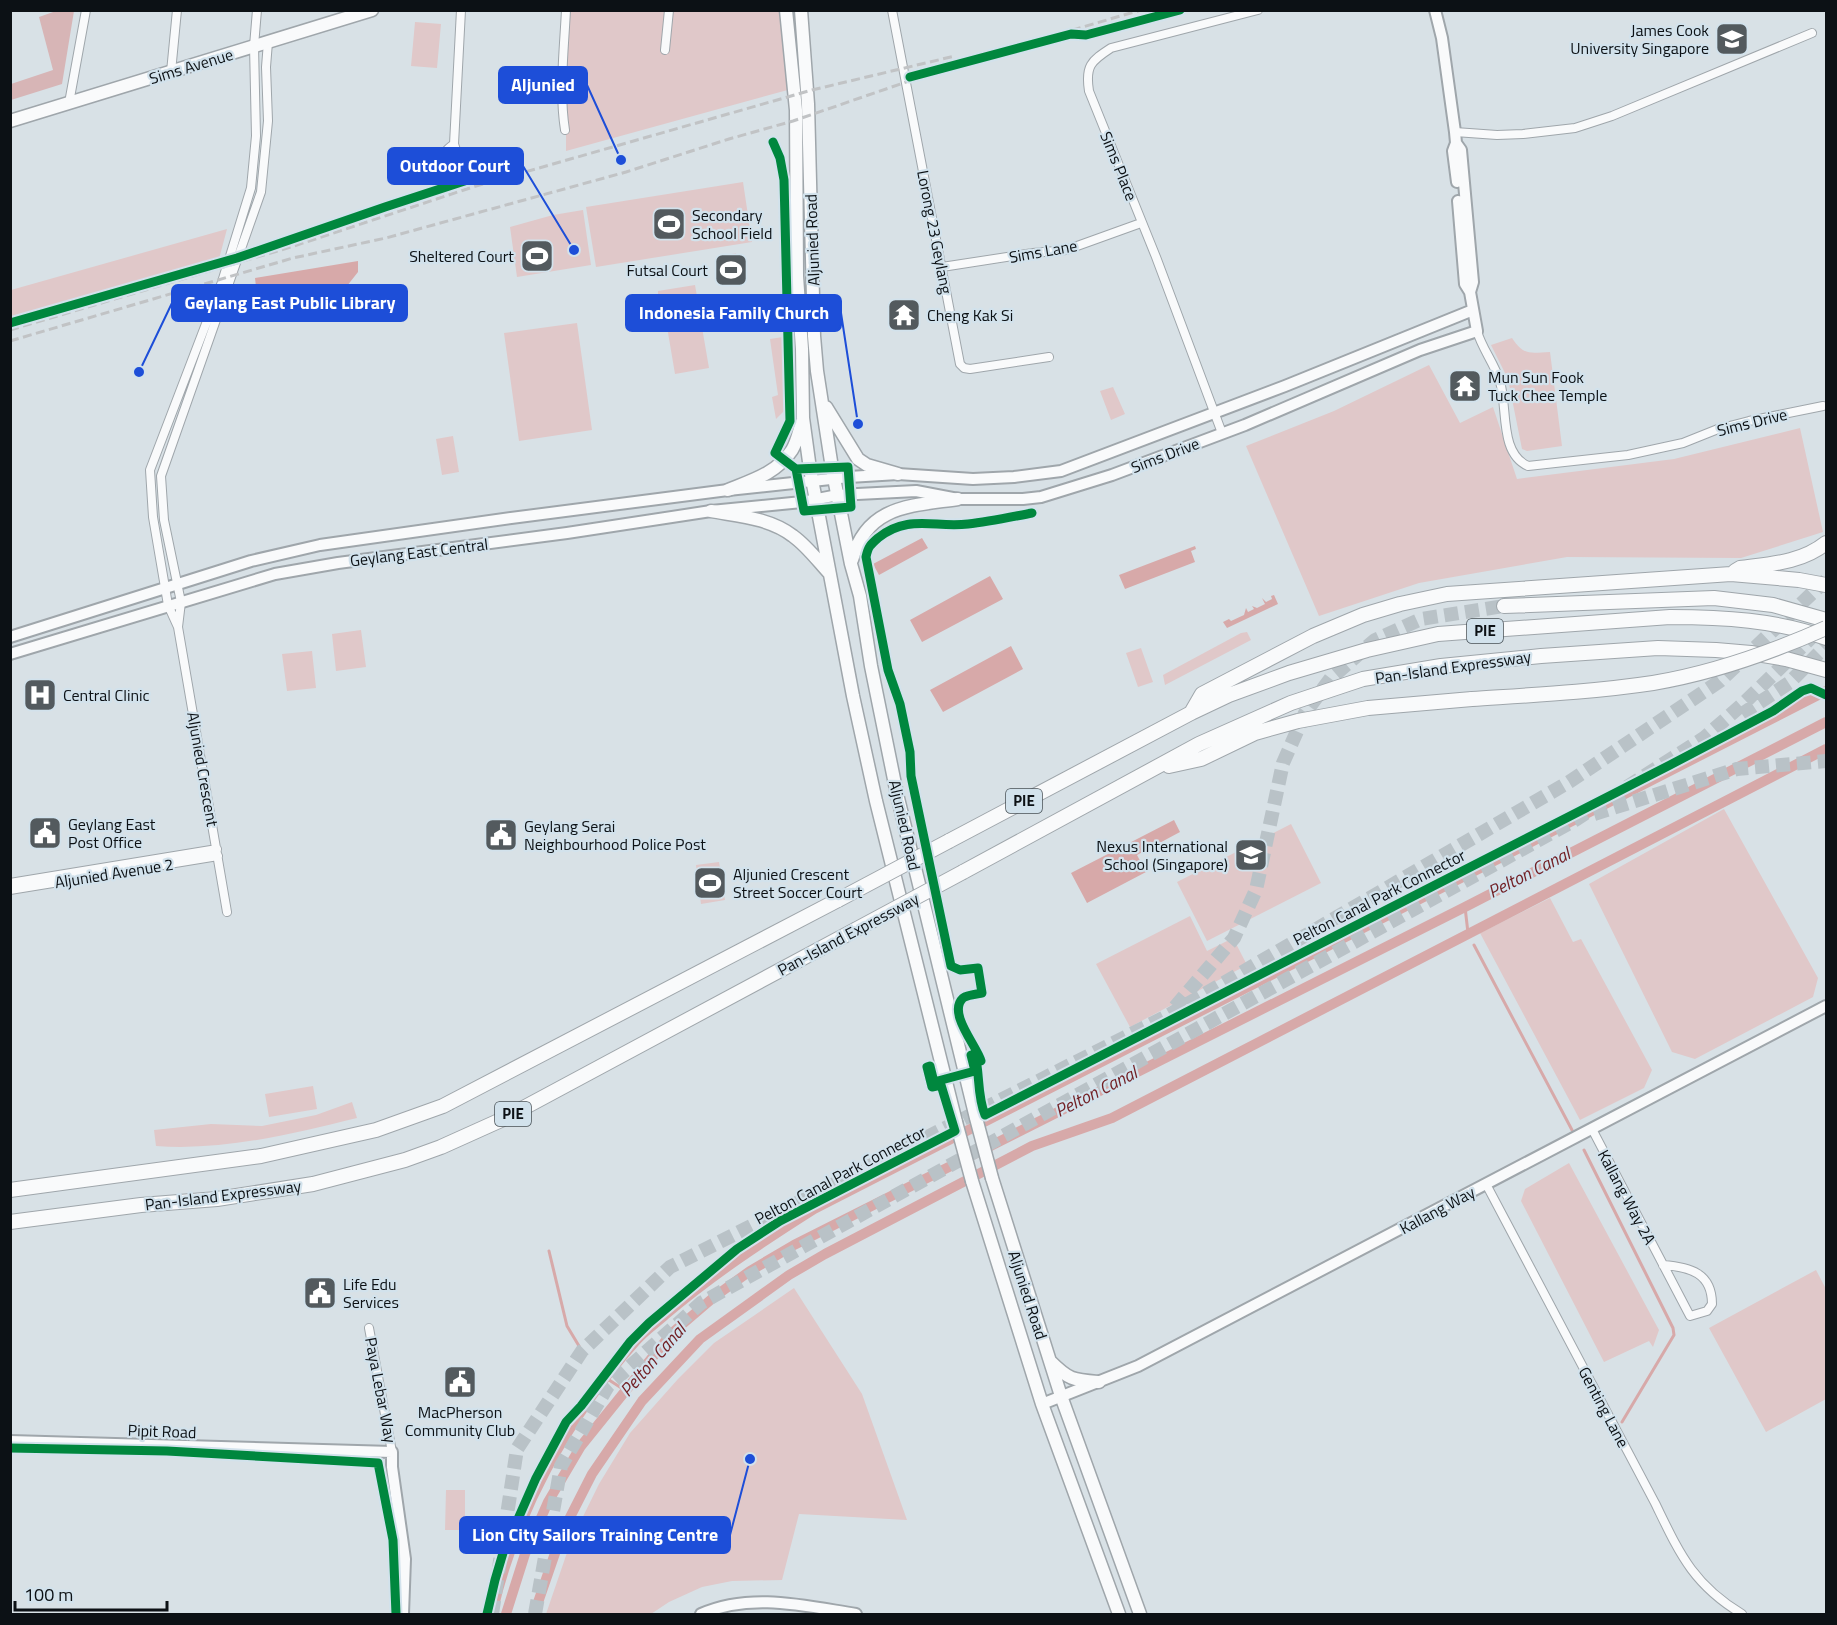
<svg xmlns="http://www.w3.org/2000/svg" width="1837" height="1625" viewBox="0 0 1837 1625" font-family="'Titillium Web',sans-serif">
<rect width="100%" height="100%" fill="#d8e1e6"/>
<!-- green -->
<path fill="#e0c8c9" d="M566 11H785L795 88 566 151Z
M415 22 441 24 437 68 411 66Z
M743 182 752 242 596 267 586 207Z
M583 210 591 265 517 277 510 227 553 215Z
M227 229 219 259 11 319V290Z
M736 253 741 284 726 286 722 256Z
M695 285 698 302 660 308 659 305 654 306 652 295 658 294V291Z
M698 304 709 368 675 374 664 309Z
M577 323 592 430 519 441 504 333Z
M783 337 784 411 776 419 772 397 778 395 770 339Z
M1512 338C1524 356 1530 353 1550 352L1562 446 1527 451 1522 449 1508 379 1491 345Z
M1429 365 1460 423 1493 407 1517 479 1674 459 1800 428 1823 532 1741 558 1567 557 1419 583 1319 616 1246 446 1334 411Z
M1113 387 1125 414 1111 420 1100 391Z
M453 436 459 472 442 475 436 439Z
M361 630 366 667 336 671 332 634Z
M1247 632 1251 640 1165 685 1163 675 1241 633Z
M1141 648 1153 682 1138 687 1126 653Z
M312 651 316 688 287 691 282 654Z
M1724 809 1818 978 1813 997 1695 1059 1672 1052 1589 884Z
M1291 824 1321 883 1207 941 1177 882Z
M719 862 725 900 701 904 696 865Z
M1550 898 1573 942 1581 939 1652 1070 1644 1088 1580 1120 1480 933Z
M1190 916 1207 951 1233 938 1247 965 1130 1027 1096 964Z
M313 1086 317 1109 269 1117 265 1094Z
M352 1102 357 1118C292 1134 223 1151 156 1146L154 1130 211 1124 262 1126 316 1115Z
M1569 1163 1659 1330 1653 1347 1649 1341 1604 1362 1521 1201 1525 1189Z
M1816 1270 1826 1289V1399L1766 1432 1709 1328Z
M794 1288 862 1394 907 1520 799 1514 782 1580 732 1581 702 1587 669 1602 651 1614H546L571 1541 599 1484 630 1433 678 1379 714 1343Z
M446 1490H465V1530H445Z"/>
<!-- forest -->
<path fill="#d7b5b6" d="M56 11H74L62 84 11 100V84L53 70 39 17Z"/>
<!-- water -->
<path fill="#d7a9a9" d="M358 261V272L343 291 258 304 255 278Z
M922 538 928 548 879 575 873 564Z
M1195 546 1196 549 1191 551 1195 562 1125 589 1119 575Z
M990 576 1003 599 922 642 910 620Z
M1274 595 1278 604 1227 628 1223 622 1229 619 1231 621 1244 615 1246 608 1248 612 1254 609 1252 606 1257 608 1265 604 1262 598 1266 602 1272 599 1271 596Z
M1011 646 1023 669 943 712 930 690Z
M1174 820 1180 832 1137 855 1146 872 1087 903 1071 873Z"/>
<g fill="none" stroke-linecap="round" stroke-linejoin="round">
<!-- stream -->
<path stroke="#d7a9a9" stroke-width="3" d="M1465 907 1468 933
M1474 945 1572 1130
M1584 1150 1673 1328 1674 1335 1622 1422
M549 1251 567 1326 579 1346
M606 1378 626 1391"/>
<!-- canal -->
<path stroke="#d7a9a9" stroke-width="10" d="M492 1614C514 1516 567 1418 635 1342 643 1332 655 1324 665 1315 712 1275 762 1242 814 1209L1826 691
M506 1614 525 1554 548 1502 581 1446 672 1333 714 1297 750 1271 794 1245 1465 907 1826 722
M534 1614 562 1533 592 1474 642 1401 700 1339 789 1275 825 1254 1032 1146 1112 1118 1826 749"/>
<!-- highway-tunnel -->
<path stroke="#b9c2c7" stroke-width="14" stroke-dasharray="14 7" stroke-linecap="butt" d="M1742 714 1789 683 1826 646
M1594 814 1737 769 1826 761
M1175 1007 1234 938 1256 890 1283 763 1305 713 1331 678 1375 640 1421 619 1504 606
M492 1614 517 1449 582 1351 670 1267 1167 1016 1569 782 1720 681 1826 580
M535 1614 561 1466 608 1386 701 1303 1575 820 1704 738 1744 703 1817 632"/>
<defs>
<path id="street" d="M892 10 960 364 964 368 970 369 1049 357
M665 50 669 10
M171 72 177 10
M69 103 86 10
M565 130C559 92 564 50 566 10
M1455 132 1497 135 1523 134 1575 128 1612 116 1812 33
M454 144C447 149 442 153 443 163L447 167 456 166 459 159 454 144 461 10
M942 267 1033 253 1066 250 1141 223
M1477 331C1482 349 1495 364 1500 382 1508 408 1499 453 1528 466L1628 455 1683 443 1718 429 1749 421 1823 406
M1222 433 1156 257 1089 91C1085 66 1091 61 1111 48L1258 10
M178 627 181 602 164 520 161 476 261 192 268 121 266 67 268 42
M10 883 217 849
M10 890 218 856
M227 912 178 627 168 605 153 517 150 470 222 282 251 188 256 136 254 46 257 10
M1592 1129C1625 1191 1657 1254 1690 1316L1707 1311 1712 1304C1712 1273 1690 1267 1663 1265
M1486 1184 1655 1503C1679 1552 1692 1584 1742 1614
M369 1328 392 1452"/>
<path id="secondary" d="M1435 10 1442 38 1455 132 1456 143 1453 151 1457 182
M1458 201 1465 284 1470 292
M10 637 251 561 320 545 511 518 728 490 849 477 898 474 973 479 1014 477 1061 471 1285 386 1473 310
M10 654 275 574 338 563 567 533 711 511 802 502 838 495 916 491 958 499H1023L1041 497 1112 475 1245 425 1420 350 1477 331 1470 292 1473 282 1461 150 1456 143
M1042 1404 1138 1366 1826 1006
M10 1441 392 1452V1467L405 1559 403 1614
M701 1614C751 1592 805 1606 856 1614"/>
<path id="primary" d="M786 10 796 110 797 276 802 349 803 418 810 469 853 696 876 801 956 1122
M801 10 808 104 814 336 817 371 832 468 851 564 860 596 871 666 897 794 976 1118
M10 121 372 10
M826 407 858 459 867 465 898 474
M728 490C753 480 777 473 792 450 797 442 799 431 802 422
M711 511C738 516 770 518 793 536 807 546 818 561 830 574
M852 560C867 505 911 506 958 499
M992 1178 1061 1396 1140 1614
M972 1181 1042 1404 1119 1614
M1050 1361C1069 1380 1073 1380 1099 1382"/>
<path id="highway" d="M1735 571 1740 568C1770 564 1801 563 1826 543
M1504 606 1714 598 1773 605 1826 620
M1191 713 1202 694 1313 636 1363 615 1400 604 1447 594 1731 574 1799 580 1826 585
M1169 766 1201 759 1255 733 1298 721 1368 708 1472 699
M949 841 1191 713 1229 695 1289 673 1367 650 1438 634 1670 617C1723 617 1776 620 1826 638
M963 872 1199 744 1291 703 1363 679 1441 666 1541 656 1658 648 1716 650 1751 653 1786 659 1826 670
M10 1190 261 1156 376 1130 443 1106 838 900
M10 1222 141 1205 217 1199 313 1184 405 1160 441 1147 501 1120 855 930"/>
</defs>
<!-- street casing -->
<use href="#street" stroke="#9fa6ab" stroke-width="10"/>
<!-- secondary casing -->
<use href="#secondary" stroke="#9fa6ab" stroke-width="14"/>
<!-- primary casing -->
<use href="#primary" stroke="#9fa6ab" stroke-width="15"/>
<!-- highway casing -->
<use href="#highway" stroke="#9fa6ab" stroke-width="16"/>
<!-- street -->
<use href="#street" stroke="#f9fafb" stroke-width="8"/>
<!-- secondary -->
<use href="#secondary" stroke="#f9fafb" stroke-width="10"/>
<!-- primary -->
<use href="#primary" stroke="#f9fafb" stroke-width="12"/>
<!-- highway -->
<use href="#highway" stroke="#f9fafb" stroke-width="14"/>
<!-- rail -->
<path stroke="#c1c3c5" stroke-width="3" stroke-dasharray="9 4.5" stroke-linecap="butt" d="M10 330 291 247 476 186 812 90 955 56
M10 341 293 258 386 238 626 172 729 139 793 121 973 59 1141 10"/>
<defs>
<path id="primary-bridge" d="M976 1118 992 1178
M956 1122 972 1181"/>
<path id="highway-bridge" d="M1472 699C1532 695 1593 692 1653 683 1713 673 1772 652 1826 628
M838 900 949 841
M855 930 963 872"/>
</defs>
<!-- primary-bridge casing -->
<use href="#primary-bridge" stroke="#9fa6ab" stroke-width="15" stroke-linecap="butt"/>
<!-- highway-bridge casing -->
<use href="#highway-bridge" stroke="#9fa6ab" stroke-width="16" stroke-linecap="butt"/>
<!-- primary-bridge -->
<use href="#primary-bridge" stroke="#f9fafb" stroke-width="12"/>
<!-- highway-bridge -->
<use href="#highway-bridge" stroke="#f9fafb" stroke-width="14"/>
<defs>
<path id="cycleway" d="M910 77 1071 34 1086 35 1180 10
M773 142 780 158 784 180 790 421 775 453 796 469
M10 323 237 258 385 207 492 172
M796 469 848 467 851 507
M796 469 804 511 851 507
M981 1061C977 1046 947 1013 963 998 967 995 976 994 982 993L978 968 960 970 951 966 911 776 910 752 900 704 888 670 866 557C868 547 870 545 878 538 908 514 934 528 968 524 989 522 1011 517 1032 513
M10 1448 167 1451 378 1463 393 1540 396 1614
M487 1614 495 1580 503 1553 536 1478 566 1422 581 1406 630 1342 649 1323 737 1249 780 1221 955 1131 941 1085 932 1087 927 1067 930 1066 934 1082 975 1071 971 1055 975 1054C980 1074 977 1096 985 1115L1670 765 1773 711 1802 691 1811 688 1826 695"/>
</defs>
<!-- cycleway casing -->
<use href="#cycleway" stroke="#d2e2ec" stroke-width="13"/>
<!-- cycleway -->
<use href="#cycleway" stroke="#00873e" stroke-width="9"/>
</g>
<!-- icons -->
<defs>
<symbol id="university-square" viewBox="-11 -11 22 22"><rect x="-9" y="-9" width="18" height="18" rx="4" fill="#535a5e" stroke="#d2e2ec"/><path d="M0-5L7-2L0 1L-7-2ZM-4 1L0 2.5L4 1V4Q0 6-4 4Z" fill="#fff"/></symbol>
<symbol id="stadium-square" viewBox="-11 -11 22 22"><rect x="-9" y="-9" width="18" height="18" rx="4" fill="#535a5e" stroke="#d2e2ec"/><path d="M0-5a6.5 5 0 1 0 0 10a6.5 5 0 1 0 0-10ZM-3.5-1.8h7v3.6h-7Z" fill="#fff"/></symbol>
<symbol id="temple-square" viewBox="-11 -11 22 22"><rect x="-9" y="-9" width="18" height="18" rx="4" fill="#535a5e" stroke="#d2e2ec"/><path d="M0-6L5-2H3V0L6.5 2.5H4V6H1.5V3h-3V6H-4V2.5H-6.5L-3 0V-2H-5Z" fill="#fff"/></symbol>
<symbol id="hospital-square" viewBox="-11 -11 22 22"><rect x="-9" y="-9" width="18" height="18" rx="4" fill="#535a5e" stroke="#d2e2ec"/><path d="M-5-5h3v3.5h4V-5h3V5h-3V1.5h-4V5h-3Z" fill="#fff"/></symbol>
<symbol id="civic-square" viewBox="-11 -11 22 22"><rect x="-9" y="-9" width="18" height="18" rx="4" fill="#535a5e" stroke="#d2e2ec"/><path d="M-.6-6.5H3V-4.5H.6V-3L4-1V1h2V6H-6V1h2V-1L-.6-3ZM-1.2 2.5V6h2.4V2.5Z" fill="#fff"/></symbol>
<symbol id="school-square" viewBox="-11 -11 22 22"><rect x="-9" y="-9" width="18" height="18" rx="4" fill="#535a5e" stroke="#d2e2ec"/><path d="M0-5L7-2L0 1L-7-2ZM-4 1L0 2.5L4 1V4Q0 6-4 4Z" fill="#fff"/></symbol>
</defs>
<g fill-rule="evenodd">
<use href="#university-square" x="1713" y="20" width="38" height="38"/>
<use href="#stadium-square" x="650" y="205" width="38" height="38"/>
<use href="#stadium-square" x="518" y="237" width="38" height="38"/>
<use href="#stadium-square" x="712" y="251" width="38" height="38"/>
<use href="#temple-square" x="885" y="296" width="38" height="38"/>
<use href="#temple-square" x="1446" y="367" width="38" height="38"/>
<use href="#hospital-square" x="21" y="676" width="38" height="38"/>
<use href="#civic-square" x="26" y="814" width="38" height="38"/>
<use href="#civic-square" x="482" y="816" width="38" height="38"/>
<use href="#school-square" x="1232" y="836" width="38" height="38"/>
<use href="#stadium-square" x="691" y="864" width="38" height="38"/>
<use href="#civic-square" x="301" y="1274" width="38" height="38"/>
<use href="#civic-square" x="441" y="1363" width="38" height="38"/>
</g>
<g text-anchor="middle" stroke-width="4.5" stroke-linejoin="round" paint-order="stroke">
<!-- shield labels -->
<g fill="#d2e2ec" stroke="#475056" stroke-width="1.5">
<rect x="1467" y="619" width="36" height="24" rx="4.5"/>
<rect x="1006" y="789" width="36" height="24" rx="4.5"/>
<rect x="495" y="1102" width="36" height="24" rx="4.5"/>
</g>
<g font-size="15" font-weight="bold" fill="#0c1115">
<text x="1485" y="636">PIE</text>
<text x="1024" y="806">PIE</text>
<text x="513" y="1119">PIE</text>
</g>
<!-- poi labels -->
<g font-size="16" fill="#0c1115" stroke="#d2e2ec" text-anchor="start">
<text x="1709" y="36" text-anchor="end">James Cook<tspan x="1709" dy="18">University Singapore</tspan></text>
<text x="692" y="221">Secondary<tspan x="692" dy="18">School Field</tspan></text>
<text x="514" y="262" text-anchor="end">Sheltered Court</text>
<text x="708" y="276" text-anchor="end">Futsal Court</text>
<text x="927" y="321">Cheng Kak Si</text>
<text x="1488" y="383">Mun Sun Fook<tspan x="1488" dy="18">Tuck Chee Temple</tspan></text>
<text x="63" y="701">Central Clinic</text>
<text x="68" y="830">Geylang East<tspan x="68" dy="18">Post Office</tspan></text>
<text x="524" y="832">Geylang Serai<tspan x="524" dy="18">Neighbourhood Police Post</tspan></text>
<text x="1228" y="852" text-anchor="end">Nexus International<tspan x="1228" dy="18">School (Singapore)</tspan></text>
<text x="733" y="880">Aljunied Crescent<tspan x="733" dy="18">Street Soccer Court</tspan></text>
<text x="343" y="1290">Life Edu<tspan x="343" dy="18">Services</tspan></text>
<text x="460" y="1418" text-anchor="middle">MacPherson<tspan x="460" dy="18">Community Club</tspan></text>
</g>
<!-- street labels -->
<g font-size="16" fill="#0c1115" stroke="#d2e2ec">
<text transform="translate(191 66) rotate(-17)" y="6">Sims Avenue</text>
<text transform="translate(1119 166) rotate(68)" y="6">Sims Place</text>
<text transform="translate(935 232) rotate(79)" y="6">Lorong 23 Geylang</text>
<text transform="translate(812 240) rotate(-92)" y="6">Aljunied Road</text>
<text transform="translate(1043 251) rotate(-10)" y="6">Sims Lane</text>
<text transform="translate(1752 422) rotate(-14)" y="6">Sims Drive</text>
<text transform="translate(1165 455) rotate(-21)" y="6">Sims Drive</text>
<text transform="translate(419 552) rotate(-7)" y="6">Geylang East Central</text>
<text transform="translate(1453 667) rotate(-8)" y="6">Pan-Island Expressway</text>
<text transform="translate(203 769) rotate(80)" y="6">Aljunied Crescent</text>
<text transform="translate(905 825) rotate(77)" y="6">Aljunied Road</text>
<text transform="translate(114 873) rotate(-9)" y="6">Aljunied Avenue 2</text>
<text transform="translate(1379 897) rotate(-27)" y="6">Pelton Canal Park Connector</text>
<text transform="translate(848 934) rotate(-28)" y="6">Pan-Island Expressway</text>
<text transform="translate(840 1175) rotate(-28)" y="6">Pelton Canal Park Connector</text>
<text transform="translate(223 1195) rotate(-7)" y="6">Pan-Island Expressway</text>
<text transform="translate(1627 1197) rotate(62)" y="6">Kallang Way 2A</text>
<text transform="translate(1437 1210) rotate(-28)" y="6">Kallang Way</text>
<text transform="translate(1028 1295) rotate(72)" y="6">Aljunied Road</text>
<text transform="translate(381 1390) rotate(79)" y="6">Paya Lebar Way</text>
<text transform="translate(1604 1407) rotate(62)" y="6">Genting Lane</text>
<text transform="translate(162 1431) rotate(2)" y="6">Pipit Road</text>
</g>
<!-- water labels -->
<g font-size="18" font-style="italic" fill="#722025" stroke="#d2e2ec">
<text transform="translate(1529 873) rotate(-27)" y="6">Pelton Canal</text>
<text transform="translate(1096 1092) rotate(-27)" y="6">Pelton Canal</text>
<text transform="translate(653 1360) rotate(-49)" y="6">Pelton Canal</text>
</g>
</g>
<!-- callouts -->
<path fill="none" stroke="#1d4ed8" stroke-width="2" d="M621 160L587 85M574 250L523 166M139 372L172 303M858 424L841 313M750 1459L730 1535"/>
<g fill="#1d4ed8" stroke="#d2e2ec" stroke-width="2">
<circle cx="621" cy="160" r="6"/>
<circle cx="574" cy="250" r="6"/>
<circle cx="139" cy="372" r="6"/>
<circle cx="858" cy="424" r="6"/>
<circle cx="750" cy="1459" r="6"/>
</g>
<g fill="#1d4ed8" stroke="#1d4ed8" stroke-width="2">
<rect x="499" y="67" width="88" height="36" rx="6"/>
<rect x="388" y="148" width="135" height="36" rx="6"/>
<rect x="172" y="285" width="235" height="36" rx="6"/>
<rect x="626" y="295" width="215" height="36" rx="6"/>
<rect x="460" y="1517" width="270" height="36" rx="6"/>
</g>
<g font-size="18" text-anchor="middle" font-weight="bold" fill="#fff">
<text x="543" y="91">Aljunied</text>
<text x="455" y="172">Outdoor Court</text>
<text x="290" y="309">Geylang East Public Library</text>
<text x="734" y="319">Indonesia Family Church</text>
<text x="595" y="1541">Lion City Sailors Training Centre</text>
</g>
<!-- border -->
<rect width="1837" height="1625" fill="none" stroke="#0c1115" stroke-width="24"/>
<!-- scale -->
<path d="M15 1601v9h152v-9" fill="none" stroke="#0c1115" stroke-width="3"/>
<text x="24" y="1601" font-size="18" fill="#0c1115" stroke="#d2e2ec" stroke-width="4.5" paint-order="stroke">100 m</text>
</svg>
